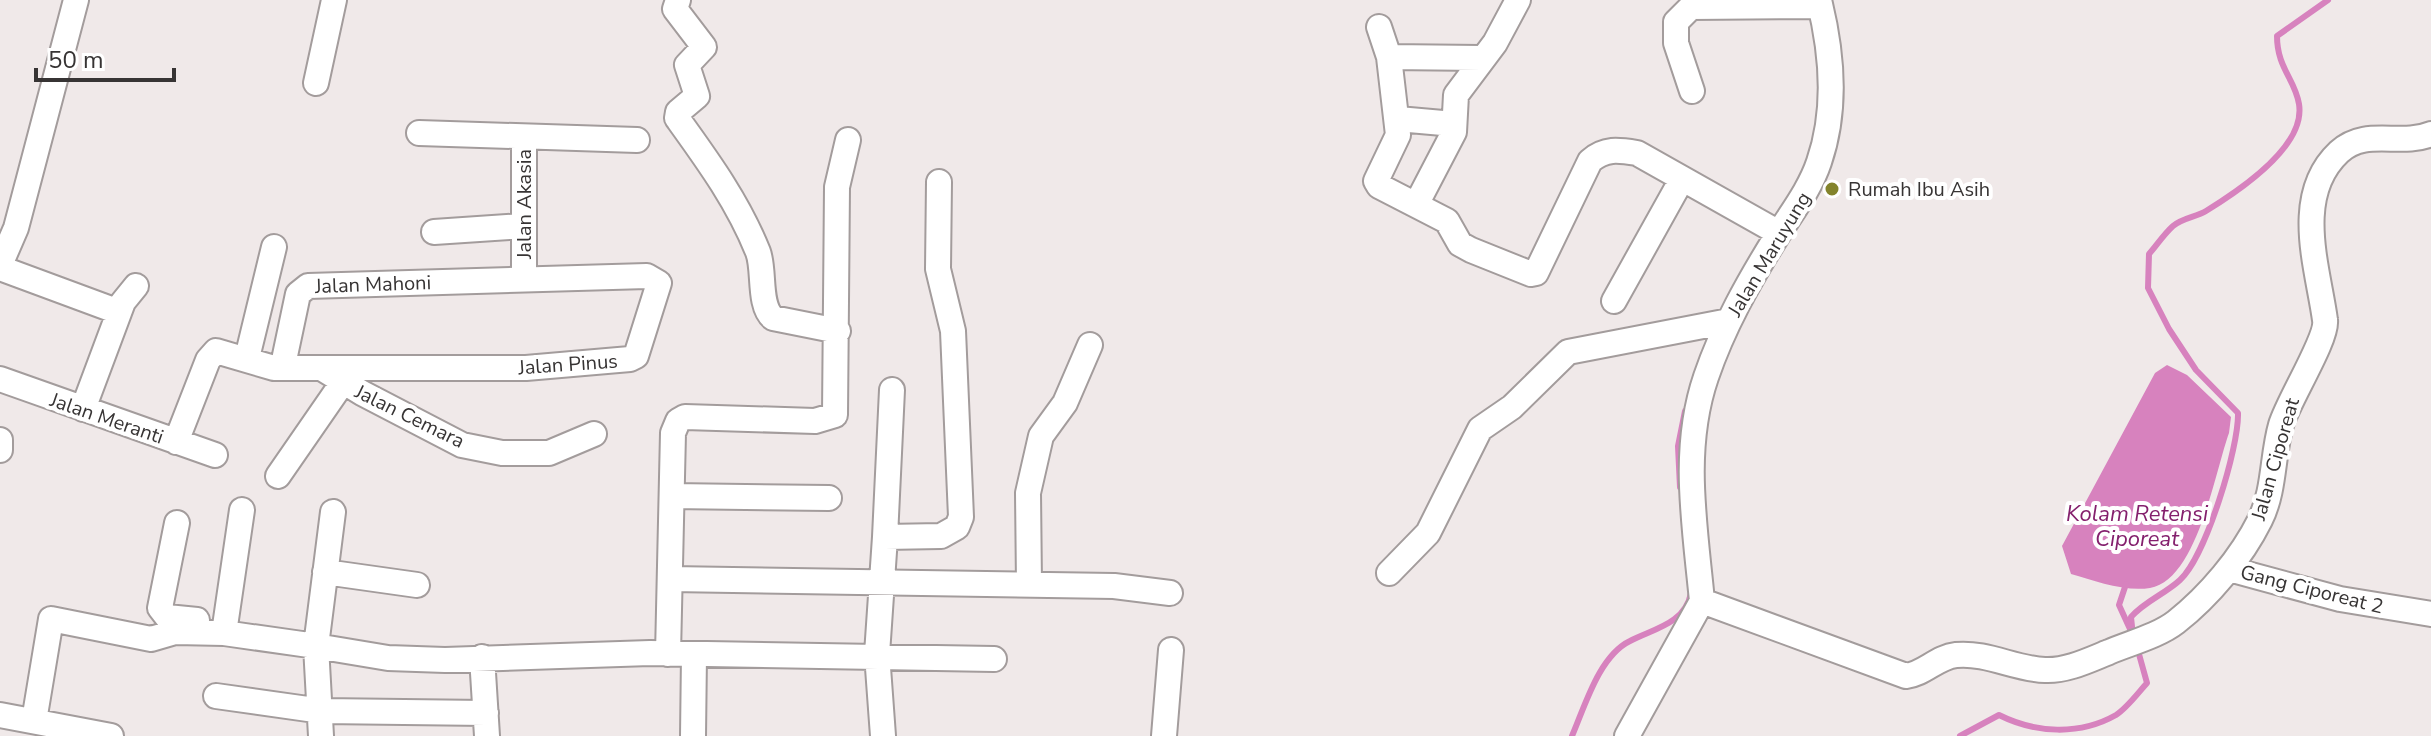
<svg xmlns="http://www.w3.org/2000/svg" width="2431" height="736" viewBox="0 0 2431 736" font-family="'Nunito Sans',sans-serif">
<rect width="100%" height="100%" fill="#f0e9e9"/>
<!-- water -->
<path fill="#d782be" d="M2167 365 2187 375 2231 417 2229 433C2215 472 2197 580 2150 588 2125 592 2095 581 2071 574L2062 546 2155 373Z"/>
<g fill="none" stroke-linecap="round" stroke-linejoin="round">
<!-- stream -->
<path stroke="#d782be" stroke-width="6" d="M1680 487 1678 446 1685 411
M2126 584 2119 605 2130 629
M2133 636 2131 617C2145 601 2165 594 2180 580 2206 556 2239 447 2238 413L2196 370 2169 329 2148 288 2149 254C2157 245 2164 234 2173 226 2182 218 2196 217 2206 211 2237 192 2306 147 2299 104 2295 79 2277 68 2277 36L2328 0
M1572 736C1585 706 1599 656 1630 641 1653 629 1685 624 1691 593
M1960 736 1999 715C2035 733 2079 736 2116 715 2127 708 2138 693 2147 683L2137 647"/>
<defs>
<path id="minor" d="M678 0 675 9 704 47 687 65 697 96 678 112 677 118C708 161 738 202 758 252 765 270 758 305 773 318L838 331
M1379 27 1389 57 1398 135 1376 181 1379 186 1447 221 1460 244 1471 250 1531 274 1536 273 1590 161C1605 148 1618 150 1637 153L1779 233
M1389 57 1481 58
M316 83 334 0
M1692 91 1676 43V22L1691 7 1820 6
M1398 119 1454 124
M419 133 637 140
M1417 203 1454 132 1456 95 1495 43 1518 0
M434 232 523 226
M0 265 16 228 76 0
M0 268 119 312
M524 278V138
M1614 301 1682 179
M247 358 274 247
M323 369 362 393 462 445 502 453H549L594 434
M0 379 215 455
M83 409 123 302 136 286
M0 440V450
M176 442 208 360 216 351 274 368H526L630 359 636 356 659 283 647 276 308 286 298 294 283 365
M278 476 343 382
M672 496 829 498
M177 523 160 608 167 617 197 620
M885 537 892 390
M2229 569 2340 599 2431 614
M325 572 417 585
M1389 573 1428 533 1480 429 1512 407 1568 352 1729 321
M671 579 1114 586 1170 593
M1029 584 1028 493 1041 436 1065 403 1090 345
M1702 601 1906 676C1924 674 1937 657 1956 655 1987 652 2015 669 2045 670 2067 671 2089 660 2109 652 2130 643 2158 636 2176 622 2209 596 2241 558 2260 520 2275 490 2272 456 2281 425 2288 401 2328 338 2325 320 2318 268 2292 196 2339 152 2366 127 2400 147 2431 134
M1702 601C1695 526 1681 450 1706 377 1723 327 1749 281 1777 236 1792 212 1810 189 1819 162 1837 110 1832 52 1819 0
M224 633 242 510
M668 654 673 433 678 421 685 417 815 421 835 415 837 187 848 140
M482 657 487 736
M216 696 322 711 486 713
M0 715 111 736
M34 721 51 619 151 639 175 632 224 633 316 646 333 512
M321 736 316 646 388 658 445 660 650 653 994 659
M693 736 694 655
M883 736 877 654 885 537 941 536 957 527 961 517 953 331 938 269 939 182
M1164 736 1171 650
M1627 736 1702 601"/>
</defs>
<!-- minor casing -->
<use href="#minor" stroke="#a39c9c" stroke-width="28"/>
<!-- minor -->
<use href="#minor" stroke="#fff" stroke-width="24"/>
</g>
<!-- markers -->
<circle fill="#83832c" stroke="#fff" stroke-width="3" cx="1832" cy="189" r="8"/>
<g text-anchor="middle" stroke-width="8" stroke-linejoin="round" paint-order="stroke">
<!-- poi labels -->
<g font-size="20" fill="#373434" stroke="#fff" text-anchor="start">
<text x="1848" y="196">Rumah Ibu Asih</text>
</g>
<!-- street labels -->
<g font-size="20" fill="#373434" stroke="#fff">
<text transform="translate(524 204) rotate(-90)" y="7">Jalan Akasia</text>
<text transform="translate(1769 254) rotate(-59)" y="7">Jalan Maruyung</text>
<text transform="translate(373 284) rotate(-2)" y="7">Jalan Mahoni</text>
<text transform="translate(568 364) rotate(-4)" y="7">Jalan Pinus</text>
<text transform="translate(410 416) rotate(26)" y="7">Jalan Cemara</text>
<text transform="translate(107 418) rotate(19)" y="7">Jalan Meranti</text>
<text transform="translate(2275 459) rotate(-74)" y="7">Jalan Ciporeat</text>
<text transform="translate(2312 589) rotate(14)" y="7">Gang Ciporeat 2</text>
</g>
<!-- water labels -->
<g font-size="22" font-style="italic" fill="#84206d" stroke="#fff">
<text x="2137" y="521">Kolam Retensi<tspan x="2137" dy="25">Ciporeat</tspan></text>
</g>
</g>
<!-- scale -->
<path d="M36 68v12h138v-12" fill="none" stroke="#373434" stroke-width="4"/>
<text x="48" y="68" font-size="24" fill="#373434" stroke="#ffffff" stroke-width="6" paint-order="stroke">50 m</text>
</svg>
